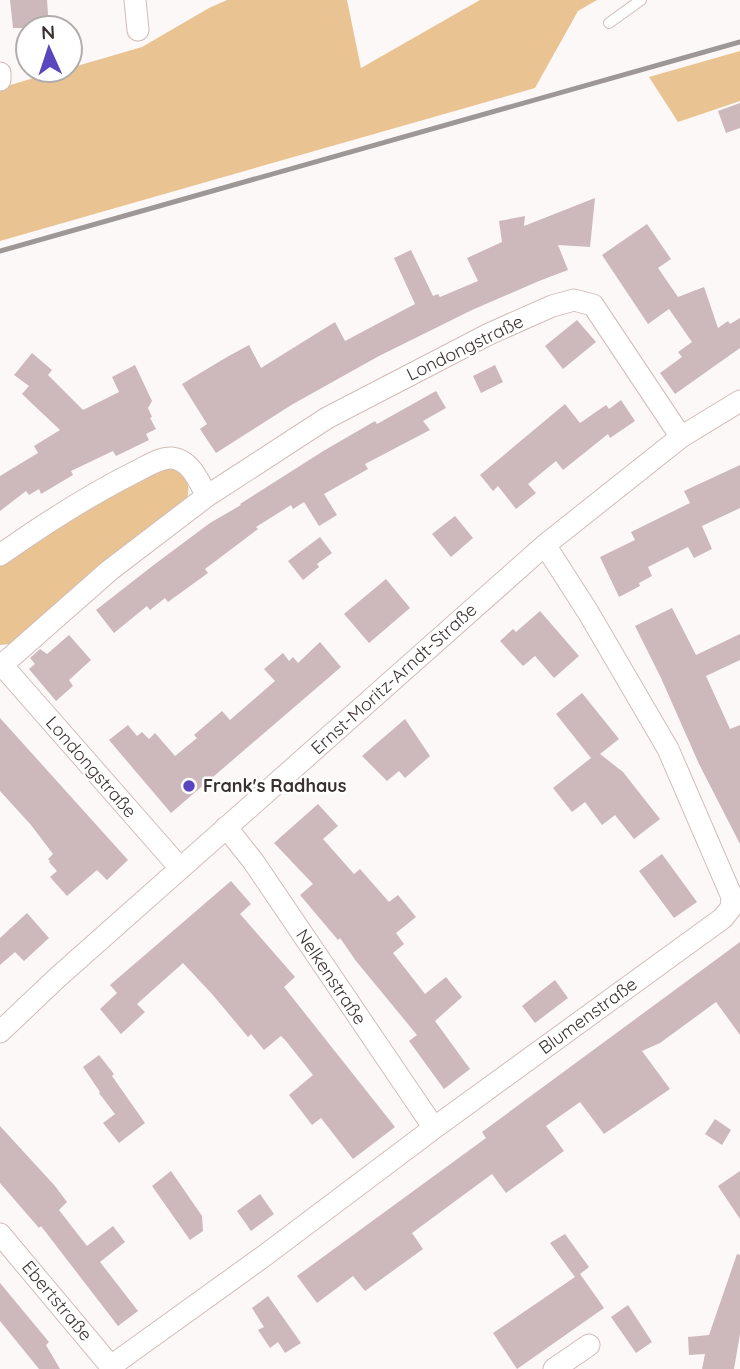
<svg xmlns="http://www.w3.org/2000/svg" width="740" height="1369" viewBox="0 0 740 1369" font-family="Quicksand,sans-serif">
<rect width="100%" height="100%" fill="#fcf8f7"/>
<!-- green -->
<path fill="#eac393" d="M227 0H347L361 68 480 0H597L578 11 535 88 0 241V88L61 70H70V68L142 47 209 8Z
M740 51V101L678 122 649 77Z
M171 466C186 474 191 482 187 499L10 644 0 645V565L70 519 164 467Z"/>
<!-- building -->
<path fill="#cdb8bb" d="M10 0H47L49 28H13Z
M740 103V128L726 133 718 111Z
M595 198 590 247 558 245 568 270 539 281 472 310 379 356 293 404 216 453 200 429 207 424 182 384 227 357 249 345 261 368 335 322 345 341 415 304 394 258 411 250 433 296 438 294 440 297 478 281 467 258 502 242 499 221 525 216 524 226Z
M647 224 671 259 658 268 678 297 704 287 718 328 728 321 730 324 740 318V348L675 394 660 373 682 357 678 352 692 342 669 309 648 324 602 255Z
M577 320 596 342 563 369 545 346Z
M32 353 52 370 48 375 83 410 119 392 112 377 135 365 152 401 148 408 152 417 150 418 156 429 146 434 149 440 116 456 113 451 71 471 73 475 41 494 39 489 29 495 26 491 0 511V476L38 453 34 446 60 430 22 394 29 386 14 375Z
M495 365 503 382 481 393 473 376Z
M436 391 446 408 423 421 430 430 365 464 368 469 324 494 337 515 319 526 304 502 293 509 291 505 256 527 258 529 205 569 208 573 168 602 165 598 150 610 147 606 114 633 96 610 155 564 210 523 241 505 240 504 325 450 375 421 377 424Z
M621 400 635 421 610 438 608 434 563 470 556 461 528 484 536 493 516 509 498 486 493 491 480 475 565 404 580 423 606 405 609 409Z
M740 465V508L702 526 712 549 694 558 688 547 648 567 652 576 639 583 640 586 619 597 600 557 635 540 631 532 690 503 684 491Z
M455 516 473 538 451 557 432 534Z
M320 537 332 553 317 564 319 567 303 580 288 561Z
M386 579 410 608 369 643 344 614Z
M672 608 696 655 740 634V660L706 676 730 729 740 725V844L699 764 661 678 635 626Z
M540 611 579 656 554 678 535 656 523 666 500 641 513 629 516 632Z
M69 635 91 660 69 680 73 686 56 701 29 669 35 664 30 658 40 649 47 654Z
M320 642 341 667 171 813 109 740 128 725 137 736 142 732 149 739 155 733 175 756 197 738 194 735 222 711 230 720 275 681 264 669 283 653 289 661 293 657 298 663Z
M582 693 619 739 600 754 623 772 660 819 634 839 615 815 602 825 585 802 572 812 553 788 591 758 556 714Z
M0 718 128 860 107 880 97 870 67 896 50 877 57 871 49 862 50 861 48 859 53 854 31 825 0 791Z
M405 719 430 756 405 778 399 771 387 781 362 756Z
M318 804 338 826 323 839 354 874 360 869 389 902 398 895 416 917 396 933 404 944 393 953 425 994 446 977 462 997 435 1021 470 1069 444 1089 409 1041 417 1035 356 961 340 938 338 940 300 895 313 884 274 843Z
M662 854 697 902 674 918 639 871Z
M231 881 251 904 240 914 295 977 284 987 395 1127 353 1159 321 1118 312 1125 289 1095 313 1075 286 1041 281 1036 264 1050 251 1034 248 1037 212 994 183 963 137 1004 145 1012 121 1034 100 1009 117 993 110 985Z
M27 913 49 938 24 961 15 952 0 965V938Z
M740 942V1035L716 1002 660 1043 642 1051 670 1089 604 1134 580 1102 546 1126 564 1151 506 1193 492 1174 412 1233 423 1249 365 1291 353 1276 317 1303 297 1276 486 1138 482 1132Z
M555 980 568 998 535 1023 522 1006Z
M99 1055 114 1074 112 1076 145 1123 119 1143 103 1123 115 1114 99 1093 100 1092 83 1067Z
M715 1119 731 1130 722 1145 705 1134Z
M0 1126 55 1186 67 1202 59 1210 87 1246 113 1226 125 1242 100 1262 138 1311 118 1326 41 1226 39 1228 0 1183Z
M171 1171 202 1216 203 1231 190 1240 152 1186Z
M740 1171V1219L718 1186Z
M260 1194 274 1214 251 1231 237 1211Z
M565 1234 589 1267 580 1274 604 1308 517 1369 493 1333 575 1277 550 1243Z
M737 1254 740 1255V1334L734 1369H702L705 1354 689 1355 688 1337 709 1335Z
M0 1283 49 1342 46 1345 60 1369H39L0 1321Z
M268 1296 301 1343 285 1353 278 1342 270 1348 258 1330 264 1327 252 1308Z
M628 1305 652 1342 636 1353 611 1317Z"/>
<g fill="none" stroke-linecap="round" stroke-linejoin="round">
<defs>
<path id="lane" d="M609 23 641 0"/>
<path id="street" d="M135 0 138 30
M0 73V80
M0 555C44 524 89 495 137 471 148 466 160 457 172 458 191 460 199 482 207 496
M226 827 253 861 434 1128
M180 868 2 665 110 570 207 496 327 418 489 334 552 306 574 300 593 305 681 437
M0 1032 58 977 545 545 681 437 740 401
M0 1234 113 1369
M111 1366 264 1256 434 1128 723 918 731 908 732 897 668 749 588 612 545 545
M554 1369 589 1345"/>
</defs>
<!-- lane casing -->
<use href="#lane" stroke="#d1bdb9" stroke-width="12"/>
<!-- street casing -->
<use href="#street" stroke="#d1bdb9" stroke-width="23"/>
<!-- lane -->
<use href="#lane" stroke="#fff" stroke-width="10"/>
<!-- street -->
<use href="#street" stroke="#fff" stroke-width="21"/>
<!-- rail -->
<path stroke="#9d9796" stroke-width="5" d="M0 251 740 42"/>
</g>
<!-- markers -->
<circle fill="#5a47bf" stroke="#fff" stroke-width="2.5" cx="189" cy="786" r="7"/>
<g text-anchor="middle" stroke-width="5" stroke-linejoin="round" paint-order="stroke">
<!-- street labels -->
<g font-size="18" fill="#393130" stroke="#fff">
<text transform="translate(465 348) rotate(-26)" y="6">Londongstraße</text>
<text transform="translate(394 679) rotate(-42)" y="6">Ernst-Moritz-Arndt-Straße</text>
<text transform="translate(91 767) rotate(49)" y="6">Londongstraße</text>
<text transform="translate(331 977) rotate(56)" y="6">Nelkenstraße</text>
<text transform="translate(588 1016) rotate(-36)" y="6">Blumenstraße</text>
<text transform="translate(57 1301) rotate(50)" y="6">Ebertstraße</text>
</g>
<!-- poi labels -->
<g font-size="18" font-weight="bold" fill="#393130" stroke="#fff" text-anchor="start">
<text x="203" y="792">Frank's Radhaus</text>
</g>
</g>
<!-- north arrow -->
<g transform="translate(49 49) rotate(357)"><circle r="33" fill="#ffffff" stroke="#b0adac" stroke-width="2"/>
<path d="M0-5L12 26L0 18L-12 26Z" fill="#5a47bf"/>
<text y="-10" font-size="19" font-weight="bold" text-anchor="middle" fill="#393130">N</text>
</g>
</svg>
